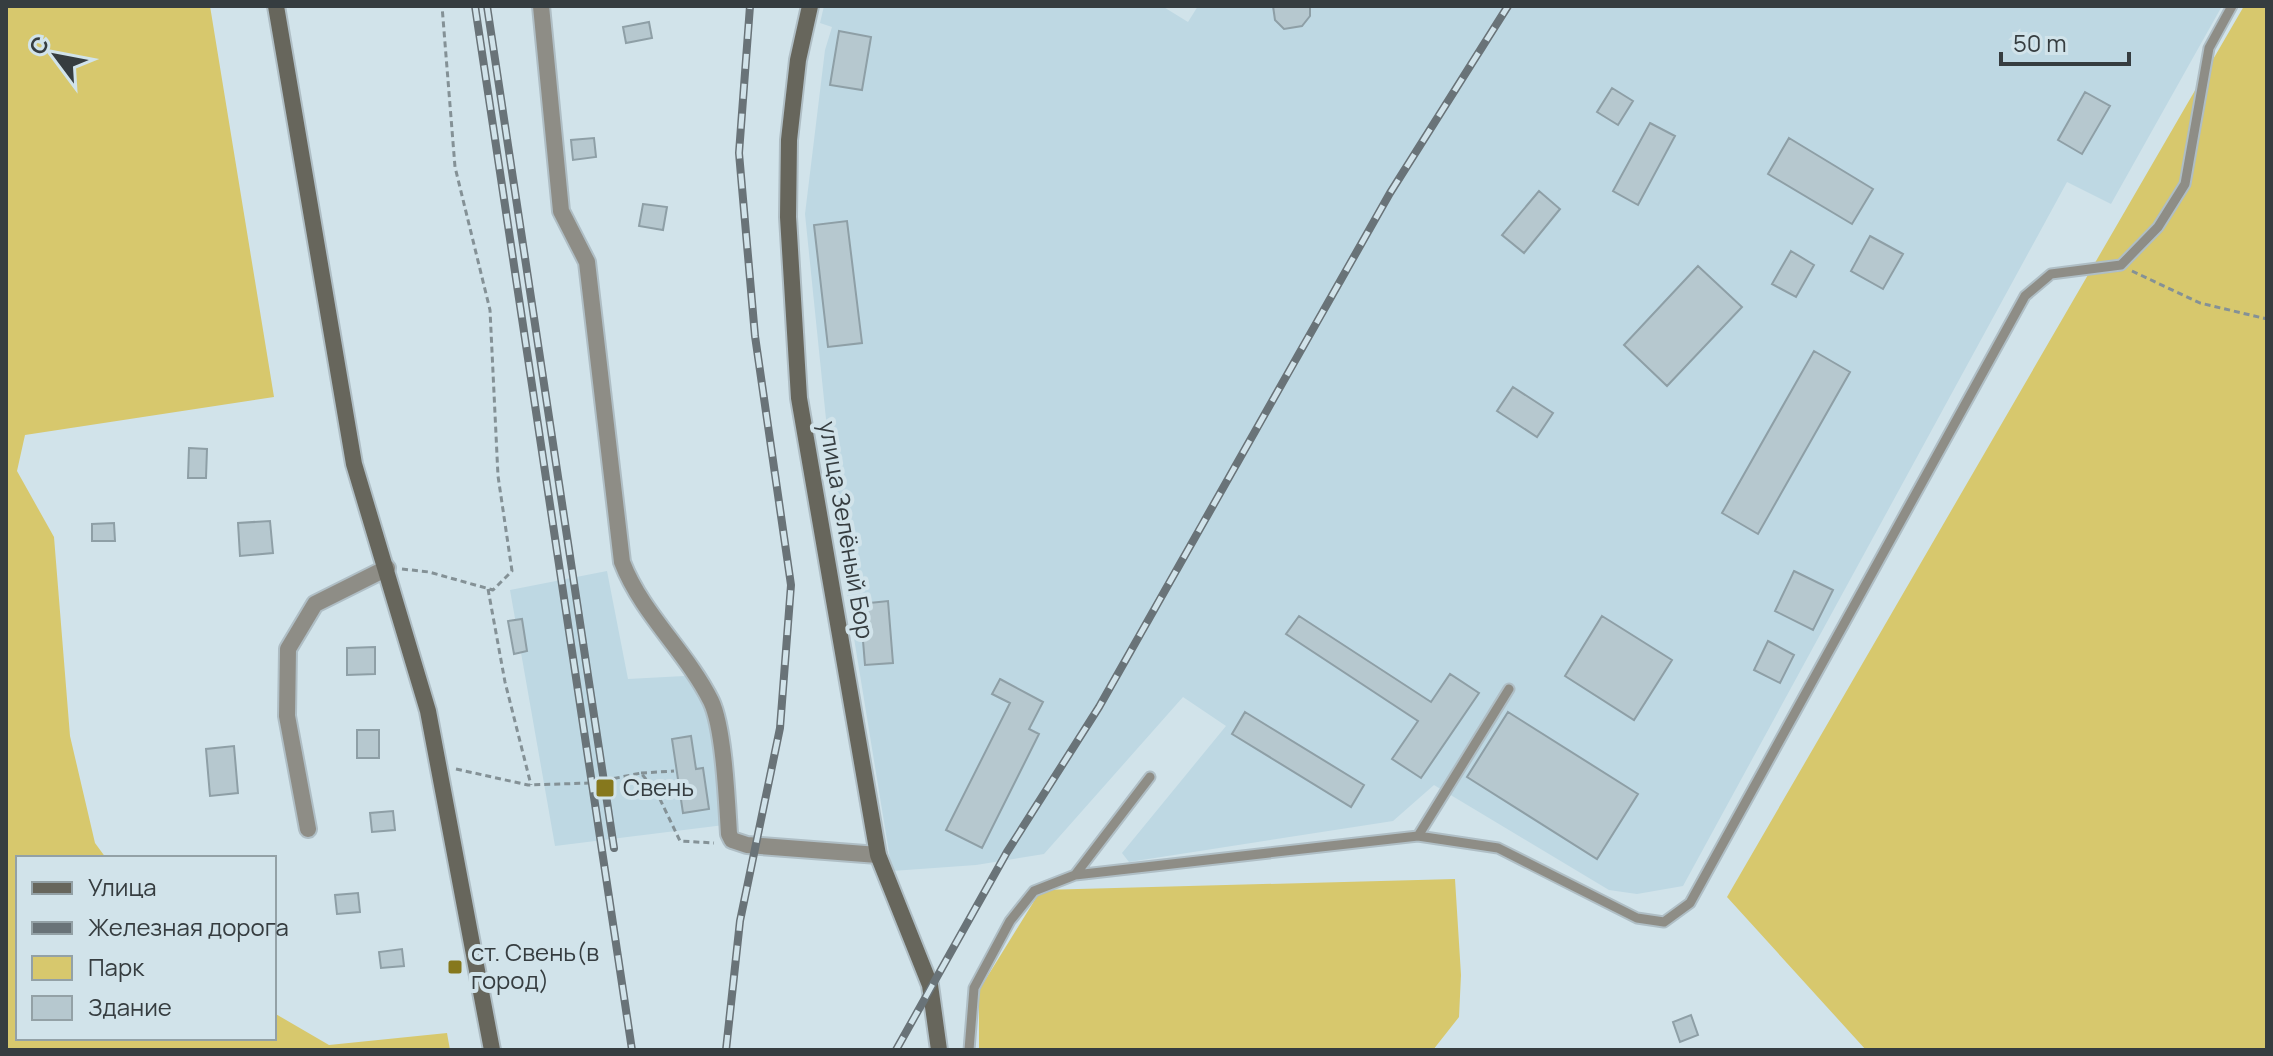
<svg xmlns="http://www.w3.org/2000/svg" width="2273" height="1056" viewBox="0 0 2273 1056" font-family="Manrope,sans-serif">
<rect width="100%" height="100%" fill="#d1e3ea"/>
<!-- built -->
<path fill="#bed8e3" d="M824 6H1162L1188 22 1198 6H2222L2111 204 2067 182 1683 886 1637 894 1609 890 1434 785 1393 821 1129 862 1122 853 1226 726 1183 697 1044 854 976 865 892 871 839 546 805 214 825 50 832 27 820 23Z
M607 571 628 679 703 675 724 825 555 846 510 590Z"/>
<!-- green -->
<path fill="#d7c86d" d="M6 6H210L274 397 25 435 17 471 54 537 70 736 95 843 106 858H18V1038H274V1013L329 1045 447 1033 450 1050H6Z
M2244 6H2267V1050H1866L1727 897Z
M1455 879 1461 975 1459 1017 1433 1050H979V990L1041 890Z"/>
<!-- building -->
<path fill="#b6c8cf" stroke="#8e9fa6" stroke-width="2" d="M1273 6H1310V16L1302 26 1284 29 1275 20Z
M649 22 652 38 626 43 623 27Z
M839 31 871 37 862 90 830 85Z
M1612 88 1633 101 1618 125 1597 112Z
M2085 92 2110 106 2082 154 2058 140Z
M1650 123 1675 136 1638 205 1613 191Z
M594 138 596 157 573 160 571 140Z
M1789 138 1873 189 1852 224 1768 174Z
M1539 191 1560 209 1524 253 1502 235Z
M643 204 667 207 663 230 639 226Z
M847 221 862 343 828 347 814 225Z
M1870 236 1903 254 1883 289 1851 271Z
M1791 251 1814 265 1796 297 1772 284Z
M1698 266 1742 307 1667 386 1624 345Z
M1814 351 1850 372 1758 534 1722 513Z
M1513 387 1553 413 1537 437 1497 411Z
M189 448 207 449 206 478H188Z
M270 521 273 553 240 556 238 523Z
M114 523 115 541H92V524Z
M1794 571 1833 590 1813 630 1775 611Z
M888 601 893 663 865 665 860 604Z
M1299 616 1431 702 1450 674 1479 693 1421 778 1392 759 1418 721 1286 634Z
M1602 616 1672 660 1634 720 1565 676Z
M522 619 527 651 514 654 508 621Z
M1768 641 1794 655 1780 683 1754 670Z
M375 647V674L347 675V648Z
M1000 679 1043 702 1029 729 1039 734 982 848 946 830 1010 703 992 694Z
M1245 712 1364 785 1351 807 1232 734Z
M1508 712 1638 794 1597 859 1467 777Z
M357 730H379V758H357Z
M691 736 696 769 703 768 709 809 683 813 672 739Z
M234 746 238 793 210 796 206 749Z
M393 811 395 830 372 832 370 813Z
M358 893 360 912 337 914 335 895Z
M402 949 404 966 381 968 379 952Z
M1691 1015 1698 1035 1680 1042 1673 1022Z"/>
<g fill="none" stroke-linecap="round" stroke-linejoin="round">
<defs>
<path id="lane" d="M1418 836 1509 689
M1075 875 1150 777
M969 1050 974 988 1010 921 1034 891 1075 875 1418 836 1498 848 1637 918 1664 922 1690 903 2025 296 2051 274 2121 265 2158 227 2185 184 2209 48 2232 6"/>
<path id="street" d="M541 6 561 211 587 262 622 562C642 614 686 651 711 701 724 728 727 802 729 834L732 840 747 845 878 855
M308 829 287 716 288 649 315 604 387 568"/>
<path id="secondary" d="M276 6 354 464 428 711 492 1050
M810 6 798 60 789 140 788 217 799 398 878 855 930 985 939 1050"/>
</defs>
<!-- lane casing -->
<use href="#lane" stroke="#afbec5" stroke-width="13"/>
<!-- street casing -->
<use href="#street" stroke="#afbec5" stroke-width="20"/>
<!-- secondary casing -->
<use href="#secondary" stroke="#afbec5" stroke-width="20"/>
<!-- path -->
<path stroke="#849196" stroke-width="3" stroke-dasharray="6 4" stroke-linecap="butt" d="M2132 271 2200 303 2267 319
M402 569 429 572 493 590 512 571 498 476 490 310 455 167 442 6
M488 589 505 682 531 785
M456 769 528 785 592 783 641 773 657 793 680 841 714 843
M641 773 674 771"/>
<!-- lane -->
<use href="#lane" stroke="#8e8d86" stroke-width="9"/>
<!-- street -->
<use href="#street" stroke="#8e8d86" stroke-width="16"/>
<!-- secondary -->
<use href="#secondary" stroke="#67665c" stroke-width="16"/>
<defs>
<path id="rail" d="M475 6 632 1050
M487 6 614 848
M726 1050 740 921 780 728 791 585 755 336 739 153 750 6
M896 1050 1007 852 1099 707 1390 193 1508 6"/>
</defs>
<!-- rail casing -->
<use href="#rail" stroke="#697378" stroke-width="8"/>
<!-- rail -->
<use href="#rail" stroke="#d1e3ea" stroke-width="5" stroke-dasharray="15" stroke-linecap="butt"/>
</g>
<!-- markers -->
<g fill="#86781d" stroke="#d1e3ea" stroke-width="3">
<rect x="595" y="778" width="20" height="20" rx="4"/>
<rect x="447" y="959" width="16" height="16" rx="4"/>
</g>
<g text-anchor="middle" stroke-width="8" stroke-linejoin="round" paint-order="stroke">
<!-- street labels -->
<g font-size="24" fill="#363d40" stroke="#d1e3ea">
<text transform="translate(846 530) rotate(80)" y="8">улица Зелёный Бор</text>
</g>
<!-- poi labels -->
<g font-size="24" fill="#363d40" stroke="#d1e3ea" text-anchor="start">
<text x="623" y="796">Свень</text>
<text x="471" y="961">ст. Свень(в<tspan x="471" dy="28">город)</tspan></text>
</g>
</g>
<!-- border -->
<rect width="2273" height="1056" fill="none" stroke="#363d40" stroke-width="16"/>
<!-- legend -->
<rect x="16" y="856" width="260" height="184" fill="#d1e3ea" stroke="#93a1a6" stroke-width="2"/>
<rect x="32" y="882" width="40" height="12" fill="#67665c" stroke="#93a1a6" stroke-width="2"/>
<text x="88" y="896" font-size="24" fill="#363d40">Улица</text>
<rect x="32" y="922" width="40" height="12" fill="#697378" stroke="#93a1a6" stroke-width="2"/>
<text x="88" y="936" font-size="24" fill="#363d40">Железная дорога</text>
<rect x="32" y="956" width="40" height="24" fill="#d7c86d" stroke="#93a1a6" stroke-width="2"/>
<text x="88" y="976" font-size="24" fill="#363d40">Парк</text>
<rect x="32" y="996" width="40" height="24" fill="#b6c8cf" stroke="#93a1a6" stroke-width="2"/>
<text x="88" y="1016" font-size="24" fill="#363d40">Здание</text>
<!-- north arrow -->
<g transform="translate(56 56) rotate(302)" stroke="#d1e3ea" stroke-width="6" paint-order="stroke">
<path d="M0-6L14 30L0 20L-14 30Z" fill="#363d40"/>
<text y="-12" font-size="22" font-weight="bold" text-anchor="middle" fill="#363d40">С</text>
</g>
<!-- scale -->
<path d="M2001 52v12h128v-12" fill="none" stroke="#363d40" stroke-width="4"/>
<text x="2013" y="52" font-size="24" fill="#363d40" stroke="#d1e3ea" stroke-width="6" paint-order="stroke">50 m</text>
</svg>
